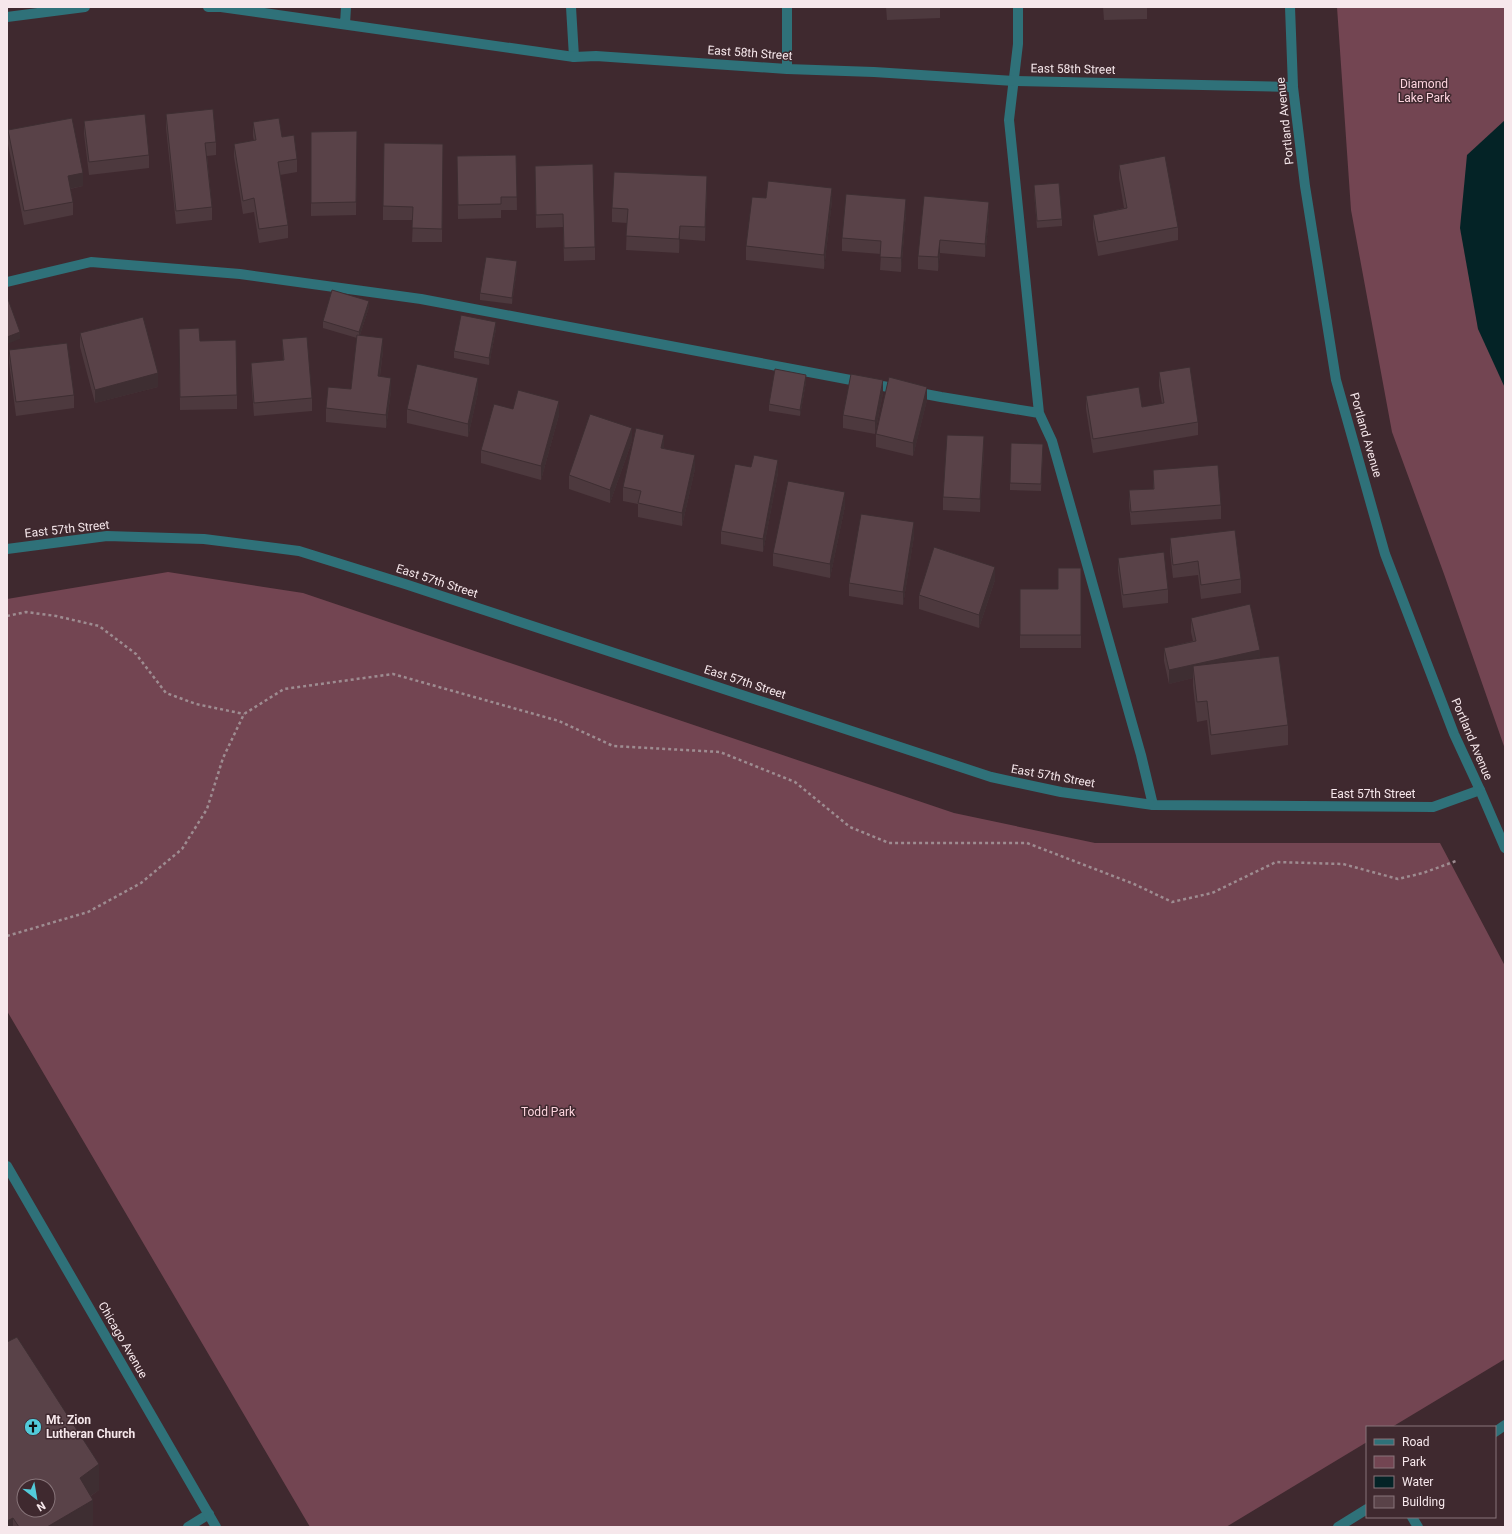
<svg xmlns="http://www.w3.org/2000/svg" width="1512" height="1534" viewBox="0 0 1512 1534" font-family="Roboto,sans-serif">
<rect width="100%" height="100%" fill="#3f292f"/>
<!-- green -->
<path fill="#734552" d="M1337 7H1505V749L1444 574 1392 432 1351 210Z
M168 572 303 593 954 813 1095 843H1440L1505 966V1359L1392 1427H1367V1442L1226 1527H310L7 1011V599Z"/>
<!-- water -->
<path fill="#042326" d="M1505 120V388L1478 329 1460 228 1467 155Z"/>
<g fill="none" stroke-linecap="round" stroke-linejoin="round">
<!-- path -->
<path stroke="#9e8c91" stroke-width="2.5" stroke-dasharray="3 3" stroke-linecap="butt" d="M7 616 26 612 56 616 99 626 136 654 166 693 196 704 244 714
M7 936 88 912 141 883 182 849 207 809 223 758 244 714 284 689 393 674 559 721 613 746 720 752 795 782 850 827 889 843H1027L1134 884 1172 902 1212 893 1276 862 1343 864 1398 879 1423 873 1456 861"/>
<!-- service -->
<path stroke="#2f7179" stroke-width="10" d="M571 7 574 57
M1018 7V44L1009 120 1039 413 1052 441 1141 755 1153 805
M7 282 91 262 240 274 421 299 941 397 1039 413
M188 1527 209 1514"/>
<!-- minor -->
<path stroke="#2f7179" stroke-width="10" d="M208 7H221L574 57 596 56 787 69 874 72 1014 81 1293 87
M787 7V69
M7 17 85 7
M345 24 346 7
M7 549 107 536 204 539 299 551 405 584 991 777 1061 792 1153 805 1433 807 1480 790
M1495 1432 1505 1425
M1412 1517 1418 1527
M1338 1527 1367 1509"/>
<!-- tertiary -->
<path stroke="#2f7179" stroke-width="10" d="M1290 7 1293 87 1305 186 1336 380 1385 554 1454 734 1480 790 1505 848
M7 1166 216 1527"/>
</g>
<!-- wall -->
<path fill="#4d393e" d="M886 7H940V18L887 20Z
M1103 7H1147V19L1104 20Z
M166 114 216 142V155L207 156 212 207V220L176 224 166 128Z
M84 121 149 155V168L89 175 84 134Z
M253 122 282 137 297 159V172L280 175 288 225V238L259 243 254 212 243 214 234 157V144L254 141 253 136Z
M8 130 83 186 70 189 73 202V215L24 225 8 144Z
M357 131 356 215 311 216V132Z
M443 144 442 242H412L413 220H383V206Z
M516 155 517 210H501V218L458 219 457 156Z
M1119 165 1178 227V240L1098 256 1093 228V215L1124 208 1119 178Z
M535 166 595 247V260L564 261 563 227 536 228Z
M7 179 8 184V197H7Z
M1034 185 1062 219V226L1037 228 1034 192Z
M707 190 705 241 680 239 679 253 626 250 627 223 612 222V208Z
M766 198 832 201 824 269 746 260V246Z
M989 202V216L985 257 940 253 938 271 918 269V256Z
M906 212 901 272 880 270 881 254 842 251V238Z
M517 268 512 304 480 300V293Z
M369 307 360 335 383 351 380 376 391 391 386 428 326 422V408L351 389 357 338 323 328V321Z
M179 329 200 341 237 395V409L180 410Z
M496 329 489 365 454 358V351Z
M80 333 158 387 95 403 80 347Z
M282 339 312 398V411L254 416 251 376V363L283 360Z
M9 350 74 395V408L16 416 9 363Z
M1159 372 1198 422V435L1093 453 1086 409V396L1142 407 1162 404 1159 386Z
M806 382 800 416 769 411V404Z
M478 392 468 437 407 423V409Z
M883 393 875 434 843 428V415Z
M927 400 913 456 876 447V434Z
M513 409 559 415 541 480 481 463V450Z
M632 441 610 503 569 489V475Z
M664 448 695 469 682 526 638 517V504L623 501V487Z
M984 450 980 512 943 510V497Z
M1043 451 1041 491 1010 490V483Z
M751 467 778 473 763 552 721 544V531Z
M1153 470 1221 505V519L1131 525 1129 504V490L1153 489Z
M845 506 830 578 773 566V553Z
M914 536 903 605 849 596V583Z
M1170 538 1241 579V593L1201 599 1198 575 1173 578 1170 552Z
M1118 558 1168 589V603L1123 608 1118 571Z
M1081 568V648H1020V589H1058Z
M995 580 979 628 919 609V595Z
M1191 618 1260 658 1288 725V745L1211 755 1207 720 1197 722 1193 686V678L1169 684 1164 661V648L1193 641 1191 632Z
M7 1342 99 1490 91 1496 93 1525 89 1527H7Z"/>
<!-- shaded-wall -->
<path fill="#3e2e32" d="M83 173V186L68 189V176Z
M707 176V190L705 241V227Z
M832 188V201L824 269V255Z
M906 199V212L901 272V258Z
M989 202V216L985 257V244Z
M680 226V239L679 253V239Z
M940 240V253L938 271V257Z
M517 261V268L512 304V298Z
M369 301V307L359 338V332Z
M496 322V329L489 365V358Z
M20 332V339L7 344V337Z
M383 338V351L378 389V376Z
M158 373V387L95 403V390Z
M806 375V382L800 416V410Z
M391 378V391L386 428V415Z
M478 378V392L468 437V424Z
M883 380V393L875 434V421Z
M927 387V400L913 456V443Z
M559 401V415L541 480V466Z
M632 428V441L610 503V490Z
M664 435V448L661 461V448Z
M984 436V450L980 512V499Z
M695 455V469L682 526V513Z
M778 460V473L763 552V539Z
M845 492V506L830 578V564Z
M914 522V536L903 605V592Z
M995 567V580L979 628V615Z
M1260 650V663L1193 666V678L1169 684V670Z
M99 1464V1490L80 1503V1478Z
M93 1500V1525L89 1527H47Z
M13 1518V1527H7V1521Z"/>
<!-- building -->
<path fill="#594248" stroke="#3e2e32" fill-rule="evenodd" d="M213 109 216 142 205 143 212 207 176 211 166 114Z
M145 114 149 155 89 162 84 121Z
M72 118 83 173 68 176 73 202 24 211 8 130Z
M279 118 282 137 294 135 297 159 278 162 288 225 259 229 254 198 243 201 234 144 256 140 253 122Z
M357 131 356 202 311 203V132Z
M384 143 443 144 442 229 412 228 413 207 383 206Z
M516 155 517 197H501V204L458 205 457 156Z
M1165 156 1178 227 1098 242 1093 215 1127 208 1119 165Z
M593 164 595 247 564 248 563 214 536 215 535 166Z
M614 172 707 176 705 227 680 226 679 239 626 236 628 209 612 208Z
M768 181 832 188 824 255 746 246 752 197 766 198Z
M1059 183 1062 219 1037 221 1034 185Z
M846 194 906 199 901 258 880 257 881 241 842 238Z
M924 196 989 202 985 244 940 240 938 257 918 256Z
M486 257 517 261 512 298 480 293Z
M332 290 369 301 359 332 323 321Z
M8 299 20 332 7 337V300Z
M461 315 496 322 489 358 454 351Z
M143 317 158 373 95 390 80 333Z
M199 328 200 341 236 340 237 395 180 397 179 329Z
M357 335 383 338 378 376 391 378 386 415 326 408 328 387 351 389Z
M307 337 312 398 254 403 251 363 284 360 282 339Z
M67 343 74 395 16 402 9 350Z
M417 364 478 378 468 424 407 409Z
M1190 367 1198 422 1093 439 1086 396 1139 387 1142 407 1164 403 1159 372Z
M775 369 806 375 800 410 769 404Z
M851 374 883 380 875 421 843 415Z
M889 377 927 387 913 443 876 434Z
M518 390 559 401 541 466 481 450 494 404 513 409Z
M590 414 632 428 610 490 569 475Z
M636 428 664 435 661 448 695 455 682 513 638 503 641 491 623 487Z
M947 435 984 436 980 499 943 497Z
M1011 443 1043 444 1041 484 1010 483Z
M754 455 778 460 763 539 721 531 735 464 751 467Z
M1218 465 1221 505 1131 512 1129 490 1154 489 1153 470Z
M788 481 845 492 830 564 773 553Z
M861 514 914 522 903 592 849 583Z
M1235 530 1241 579 1201 585 1198 561 1173 565 1170 538Z
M934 547 995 567 979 615 919 595Z
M1164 552 1168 589 1123 595 1118 558Z
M1058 568H1081V635H1020V589H1058Z
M1250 604 1260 650 1169 670 1164 648 1196 641 1191 618Z
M1279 656 1288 725 1211 735 1207 701 1197 702 1193 666Z
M17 1337 99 1464 80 1478 93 1500 47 1527H19L13 1518 7 1521V1342ZM24 1486H48V1510H24Z"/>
<!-- icons -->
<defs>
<symbol id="church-disc" viewBox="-11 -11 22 22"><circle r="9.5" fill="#52cbda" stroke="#3f292f"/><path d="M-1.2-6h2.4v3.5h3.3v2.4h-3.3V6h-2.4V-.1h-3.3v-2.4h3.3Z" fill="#111"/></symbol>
</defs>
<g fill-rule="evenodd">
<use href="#church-disc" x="23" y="1417" width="20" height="20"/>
</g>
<g text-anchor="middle" stroke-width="3" stroke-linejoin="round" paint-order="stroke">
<!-- street labels -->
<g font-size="12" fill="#f6e7eb" stroke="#3f292f">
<text transform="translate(750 53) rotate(4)" y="4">East 58th Street</text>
<text transform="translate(1073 69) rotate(1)" y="4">East 58th Street</text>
<text transform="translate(1285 121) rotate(-96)" y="4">Portland Avenue</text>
<text transform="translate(1366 435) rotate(74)" y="4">Portland Avenue</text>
<text transform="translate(67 529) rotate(-6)" y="4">East 57th Street</text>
<text transform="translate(437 581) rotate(18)" y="4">East 57th Street</text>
<text transform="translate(745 682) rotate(18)" y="4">East 57th Street</text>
<text transform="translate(1472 739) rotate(67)" y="4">Portland Avenue</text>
<text transform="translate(1053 776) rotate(10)" y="4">East 57th Street</text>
<text x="1373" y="798">East 57th Street</text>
<text transform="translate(123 1340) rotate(60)" y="4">Chicago Avenue</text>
</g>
<!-- park labels -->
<g font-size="12" fill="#fcd3dd" stroke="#3f292f">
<text x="1424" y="88">Diamond<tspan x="1424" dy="14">Lake Park</tspan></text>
<text x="548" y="1116">Todd Park</text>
</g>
<!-- poi labels -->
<g font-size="12" font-weight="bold" fill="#f6e7eb" stroke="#3f292f" text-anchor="start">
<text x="46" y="1424">Mt. Zion<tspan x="46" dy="14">Lutheran Church</tspan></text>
</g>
</g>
<!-- border -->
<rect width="1512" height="1534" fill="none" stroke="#f6e7eb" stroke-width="16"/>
<!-- legend -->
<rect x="1366" y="1426" width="130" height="92" fill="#3f292f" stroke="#88757a"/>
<rect x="1374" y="1439" width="20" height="6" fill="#2f7179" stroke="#88757a"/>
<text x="1402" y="1446" font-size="12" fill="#f6e7eb">Road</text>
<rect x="1374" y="1456" width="20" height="12" fill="#734552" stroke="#88757a"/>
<text x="1402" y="1466" font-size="12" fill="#f6e7eb">Park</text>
<rect x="1374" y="1476" width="20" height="12" fill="#042326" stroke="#88757a"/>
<text x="1402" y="1486" font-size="12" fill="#f6e7eb">Water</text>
<rect x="1374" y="1496" width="20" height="12" fill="#594248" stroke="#88757a"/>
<text x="1402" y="1506" font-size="12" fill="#f6e7eb">Building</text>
<!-- north arrow -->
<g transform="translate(36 1498) rotate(149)"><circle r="19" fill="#3f292f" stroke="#88757a"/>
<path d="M0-3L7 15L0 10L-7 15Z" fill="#52cbda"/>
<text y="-6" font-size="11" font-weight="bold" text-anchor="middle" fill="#f6e7eb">N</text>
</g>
</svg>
